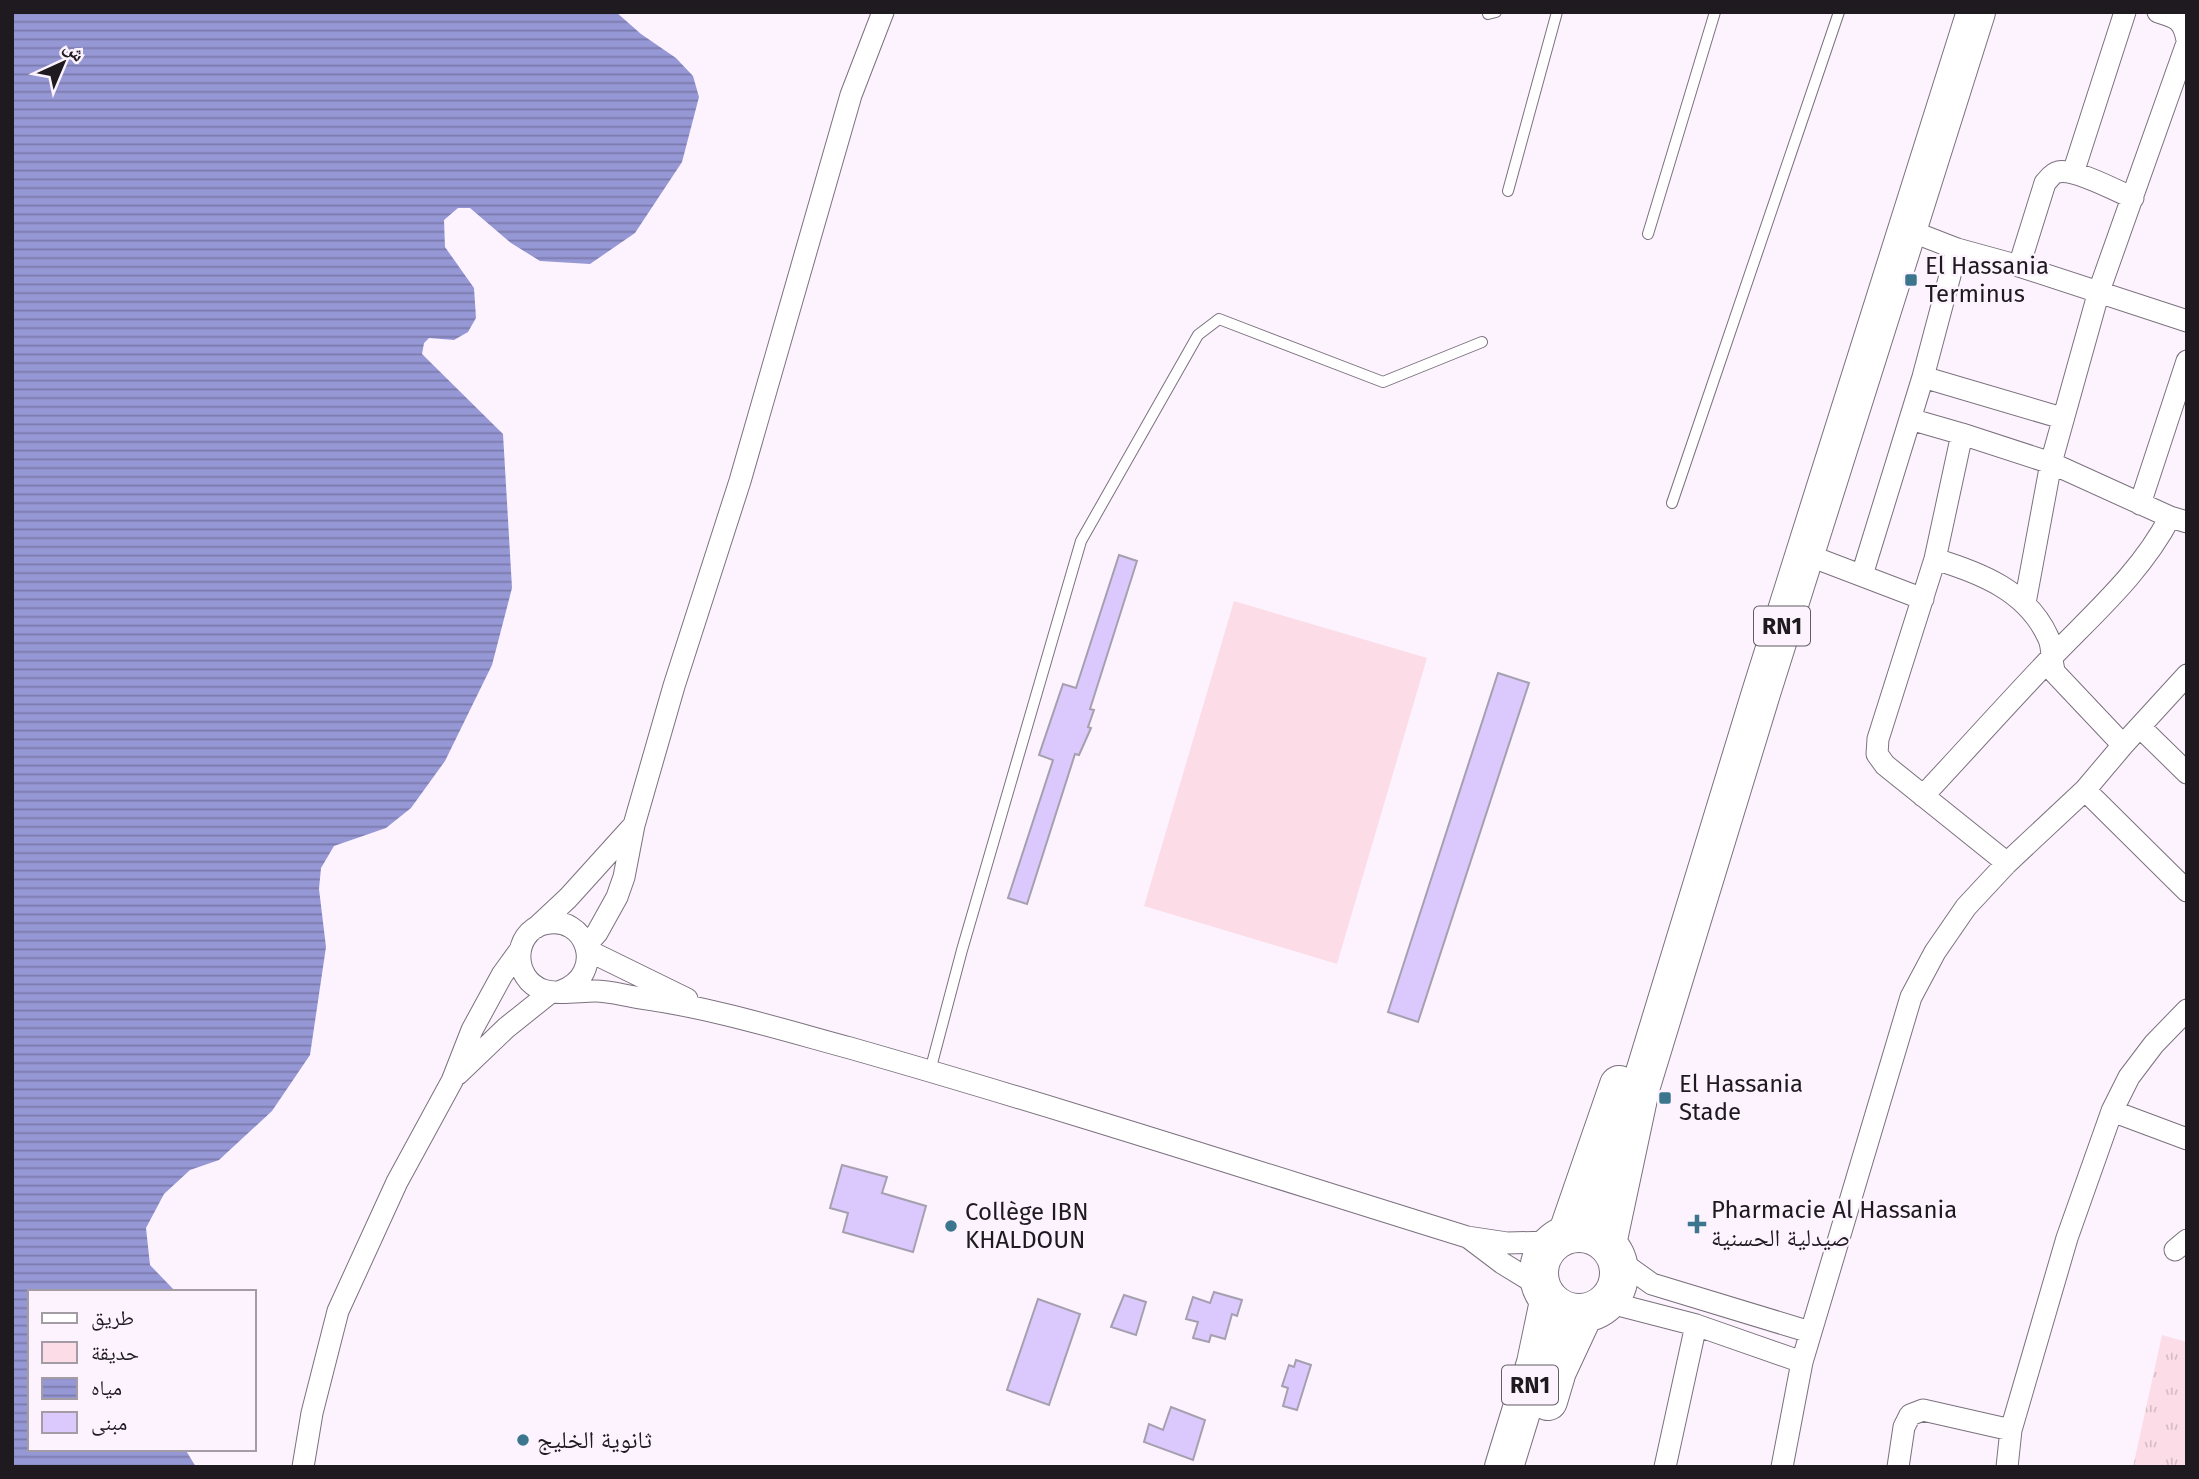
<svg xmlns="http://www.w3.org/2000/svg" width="2199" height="1479" viewBox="0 0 2199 1479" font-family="'Fira Sans','Noto Naskh Arabic',sans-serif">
<defs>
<pattern id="grass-tufts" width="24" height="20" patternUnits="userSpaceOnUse" patternTransform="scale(1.75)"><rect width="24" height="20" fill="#fcdde7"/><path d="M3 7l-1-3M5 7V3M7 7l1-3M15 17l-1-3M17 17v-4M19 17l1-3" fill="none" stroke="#d8bdc6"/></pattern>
<pattern id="water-rules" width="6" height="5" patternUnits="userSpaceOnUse" patternTransform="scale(1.75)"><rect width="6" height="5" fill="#9697d5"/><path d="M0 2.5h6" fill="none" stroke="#7a7aac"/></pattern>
</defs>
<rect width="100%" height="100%" fill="#fcf3fe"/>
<!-- grass -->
<path fill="url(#grass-tufts)" d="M2162 1335 2187 1342V1467H2133Z"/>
<!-- park -->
<path fill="#fcdde7" d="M1234 601 1427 658 1337 964 1144 906Z"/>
<!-- water -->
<path fill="url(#water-rules)" d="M12 12H616L641 34 676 58 693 76 699 97 682 162 635 233 590 264 540 261 511 243 470 208H458L444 220 445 247 474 288 476 318 468 332 454 340 429 338 424 343 422 354 503 434 512 588 492 665 445 761 411 808 386 828 334 846 321 868 319 889 326 947 310 1055 272 1111 219 1160 190 1170 164 1194 146 1228 150 1265 176 1292H30V1449H185L196 1467H12Z"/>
<!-- building -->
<path fill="#dbc8fc" stroke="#a5a0af" stroke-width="2" d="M1119 555 1137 561 1090 709 1094 710 1088 727 1091 728 1079 755 1075 754 1027 904 1008 898 1053 760 1039 755 1063 684 1076 688Z
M1498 673 1529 683 1418 1022 1388 1012Z
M842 1165 887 1177 882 1193 926 1206 913 1252 843 1232 848 1213 830 1208Z
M1214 1292 1242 1300 1237 1316 1232 1314 1225 1339 1211 1335 1209 1342 1193 1338 1198 1322 1186 1319 1193 1297 1210 1303Z
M1124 1295 1146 1302 1136 1335 1111 1327Z
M1038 1299 1080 1314 1049 1405 1007 1390Z
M1296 1360 1311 1365 1297 1410 1283 1406 1288 1388 1282 1386 1289 1365 1294 1367Z
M1171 1407 1205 1420 1193 1460 1144 1442 1149 1424 1163 1430Z"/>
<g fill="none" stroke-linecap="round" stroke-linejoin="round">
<defs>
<path id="lane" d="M1488 14 1496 12
M1508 191 1557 12
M1648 234 1715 12
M1672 503 1839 12
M930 1071 962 950 1081 541 1198 335 1219 319 1383 382 1482 342"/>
<path id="street" d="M2158 12C2177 18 2183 19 2187 40
M2073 173 2125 12
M1908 230 1957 249 2019 266 2187 321
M2019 266 2045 183C2049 179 2052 173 2058 172 2074 168 2117 191 2133 198
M1923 377 2062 418
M1910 419 1962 434
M2140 504 2187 361
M2170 517 2051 463 2099 291 2187 43
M1805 554 1923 599
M1935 559 1962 434 2051 463 2025 603
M1862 575 1923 377 1957 249
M2140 727 2187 773
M2085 790 2187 891
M1923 796C1966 750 2007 704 2050 659 2093 614 2141 573 2170 517L2187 522
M2007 863 1885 765 1877 754 1878 739 1935 559C1981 573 2027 591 2048 637 2054 648 2050 661 2055 673L2123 745
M537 927 568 898 634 825
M586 945 597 933 617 897 624 877 634 825 674 686 740 481 851 95 883 12
M587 950 687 999
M561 991C607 974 587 913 544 924 512 933 512 979 543 990 558 995 579 991 595 991 610 991 626 996 641 998 712 1008 780 1029 850 1048 1057 1107 1261 1173 1467 1237L1507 1243 1553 1242
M458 1074 506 1028 551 992
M2112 1111 2187 1139
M1469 1238 1502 1263 1541 1287
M2175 1250 2187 1240
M1617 1259 1652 1284 1810 1332
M1607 1302 1696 1325 1802 1362
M303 1467 312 1413 338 1311 397 1182 452 1081 472 1030 502 975 520 950
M1665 1467 1696 1325
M1782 1467 1802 1362 1911 997 1935 952 1966 907 2007 863 2085 790 2123 745 2187 675
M1898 1467 1904 1427 1910 1415 1923 1410 2011 1430
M2007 1467 2011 1430 2067 1238 2112 1111 2129 1077 2154 1044 2187 1010"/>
<path id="highway" d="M1539 1273a40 40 0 1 1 80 0a40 40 0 1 1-80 0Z
M1567 1235 1619 1085
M1607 1244 1640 1089 1761 693 1976 12
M1548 1401 1557 1371 1584 1313
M1504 1467 1536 1363 1549 1301"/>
</defs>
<!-- lane casing -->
<use href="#lane" stroke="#7b717e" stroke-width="12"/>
<!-- street casing -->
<use href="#street" stroke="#7b717e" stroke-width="23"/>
<!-- highway casing -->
<use href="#highway" stroke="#7b717e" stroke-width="40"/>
<!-- lane -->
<use href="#lane" stroke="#fff" stroke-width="10"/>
<!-- street -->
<use href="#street" stroke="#fff" stroke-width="21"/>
<!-- highway -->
<use href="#highway" stroke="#fff" stroke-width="38"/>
</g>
<!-- markers -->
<g fill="#3c758e" stroke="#fcf3fe" stroke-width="2.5">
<rect x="1904" y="273" width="14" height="14" rx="3.5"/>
<rect x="1658" y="1091" width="14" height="14" rx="3.5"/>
<path d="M1693.5 1213.5h7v7h7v7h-7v7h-7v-7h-7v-7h7z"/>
<circle cx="951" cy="1226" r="7"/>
<circle cx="523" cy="1440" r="7"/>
</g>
<g text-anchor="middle" stroke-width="5" stroke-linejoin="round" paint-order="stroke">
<!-- shield labels -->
<g fill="#fcf3fe" stroke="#615b62" stroke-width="2">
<rect x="1754" y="606.5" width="56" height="39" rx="5"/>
<rect x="1502" y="1365.5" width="56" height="39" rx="5"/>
</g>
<g font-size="23" font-weight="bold" fill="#1e1a1f">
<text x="1782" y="634">RN1</text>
<text x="1530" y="1393">RN1</text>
</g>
<!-- poi labels -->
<g font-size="24" fill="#1e1a1f" stroke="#fcf3fe" text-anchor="start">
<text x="1925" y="274">El Hassania<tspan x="1925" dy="28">Terminus</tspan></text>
<text x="1679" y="1092">El Hassania<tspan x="1679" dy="28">Stade</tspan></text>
<text x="1711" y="1218">Pharmacie Al Hassania<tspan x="1711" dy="28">صيدلية الحسنية</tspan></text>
<text x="965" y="1220">Collège IBN<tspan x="965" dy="28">KHALDOUN</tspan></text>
<text x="537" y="1448">ثانوية الخليج</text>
</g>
</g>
<!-- border -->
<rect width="2199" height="1479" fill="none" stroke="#1e1a1f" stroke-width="28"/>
<!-- legend -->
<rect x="28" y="1290" width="228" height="161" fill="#fcf3fe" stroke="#a39ca5" stroke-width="2"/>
<rect x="42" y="1313" width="35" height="10" fill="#ffffff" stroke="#a39ca5" stroke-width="2"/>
<text x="91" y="1325" font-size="21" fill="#1e1a1f">طريق</text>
<rect x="42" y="1342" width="35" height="21" fill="#fcdde7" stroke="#a39ca5" stroke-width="2"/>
<text x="91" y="1360" font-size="21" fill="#1e1a1f">حديقة</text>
<rect x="42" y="1378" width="35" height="21" fill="url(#water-rules)" stroke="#a39ca5" stroke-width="2"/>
<text x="91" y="1395" font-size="21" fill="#1e1a1f">مياه</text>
<rect x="42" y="1412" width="35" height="21" fill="#dbc8fc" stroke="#a39ca5" stroke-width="2"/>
<text x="91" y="1430" font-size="21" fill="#1e1a1f">مبنى</text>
<!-- north arrow -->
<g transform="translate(63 63) rotate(44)" stroke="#fcf3fe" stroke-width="5" paint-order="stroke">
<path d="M0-5L12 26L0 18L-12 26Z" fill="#1e1a1f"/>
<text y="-10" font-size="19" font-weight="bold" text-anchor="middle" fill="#1e1a1f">ش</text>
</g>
</svg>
